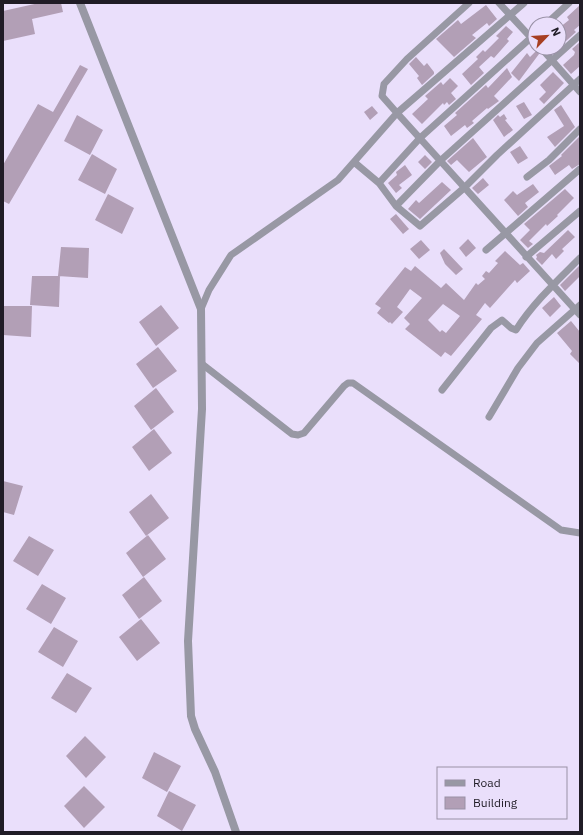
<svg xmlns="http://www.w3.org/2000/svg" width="583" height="835" viewBox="0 0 583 835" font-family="'IBM Plex Sans',sans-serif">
<rect width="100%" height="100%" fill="#eadffb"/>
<!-- building -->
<path fill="#b29fb6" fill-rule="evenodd" d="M39 3H61L63 12 32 19 35 34 3 41V11Z
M486 5 497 19 489 26 487 23 472 35 476 38 454 57 436 39 458 20 461 24Z
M580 5V25L574 30 576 32 566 41 565 40 559 43V28L569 20 567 17Z
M506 26 513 32 507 39 509 41 494 58 491 56 479 67 484 73 471 85 462 74 478 59 476 57 483 50 485 52 499 38 496 36Z
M580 42V66L571 74 563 65 574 55 575 52 572 49Z
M537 50 539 54 519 81 511 73 527 53 530 57Z
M416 57 424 66 427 63 434 72V74L422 85 417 78 419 76 409 64Z
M80 65 88 69 9 204 3 201V165L38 104 53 112Z
M507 68 512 77 494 96 499 101 488 109 487 108 472 121 474 123 467 128 465 125 451 136 444 126 457 115 455 113 486 85 488 88Z
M553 72 564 83 544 104 539 99 546 92 540 85Z
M450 78 458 86 451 93 456 99 449 105 447 102 444 105 443 103 422 124 412 114 428 99 425 96 441 82 443 85Z
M524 102 532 115 524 119 516 106Z
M561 105 575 127 555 147 547 137 564 126 554 110Z
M372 106 378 113 370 120 364 112Z
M504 114 507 119 505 120 513 130 504 137 493 120 498 115 500 117Z
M77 115 103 130 90 155 64 141Z
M580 136V164L572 169 569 165 555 175 549 166 562 156 561 155Z
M473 138 487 157 469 172 457 160 451 165 447 161Z
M520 146 528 158 518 164 510 152Z
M92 154 117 169 105 194 78 180Z
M425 155 432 162 425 169 418 162Z
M405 165 412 175 399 185 402 188 396 193 388 183 397 175 396 172Z
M483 178 489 185 478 194 472 188Z
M442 182 451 190 420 219 408 209 416 200 419 203Z
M533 184 539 192 525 203 528 207 518 216 504 200 513 191 517 195Z
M565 189 574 198 557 215 558 216 547 226 546 224 529 241 533 244 528 248 520 240 530 230 524 224Z
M108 194 134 208 122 234 95 220Z
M396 214 409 229 403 234 390 219Z
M568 230 575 237 562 249 564 251 556 259 552 254 542 265 536 259 537 257 536 255 540 252 544 253Z
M468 239 476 248 466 257 459 248Z
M421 240 430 250 419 259 410 249Z
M61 247 89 248 88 278 58 276Z
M444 249 463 269 456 275 445 264 440 253Z
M505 251 520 265 523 263 530 271 517 283 515 280 490 308 485 303 476 315 482 319 451 356 445 352 441 357 405 329 410 324 404 318 422 298 410 289 397 307 403 312 392 324 390 322 389 323 377 313 381 308 375 304 405 267 411 271 415 266 441 288 446 283 464 300 476 283 478 285 485 279 482 276 486 271 489 273 498 263 495 261ZM443 304 460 316 446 333 442 330 440 332 428 320Z
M580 265V276L565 291 560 285Z
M32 276H60L59 307 30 305Z
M554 297 561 306 550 317 542 308Z
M161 305 179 328 156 346 139 322Z
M4 306H32L31 337 3 335Z
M571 321 580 332V364L570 354 572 351 557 333Z
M158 347 177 371 153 388 136 364Z
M156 388 174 412 151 430 134 406Z
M154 429 172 453 149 471 132 447Z
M3 481 23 486 14 515 3 512Z
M151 494 169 518 146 536 129 512Z
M148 535 166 559 143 577 126 553Z
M29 536 54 550 38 576 13 561Z
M144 577 162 601 139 619 122 595Z
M42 584 66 598 51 624 26 609Z
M141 619 160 643 137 661 119 637Z
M54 627 78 641 63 667 38 652Z
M67 673 92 688 76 713 51 698Z
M85 736 106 757 86 778 66 756Z
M154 752 181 766 167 792 142 778Z
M84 786 105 807 84 828 64 806Z
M169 791 196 805 182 831 157 816Z"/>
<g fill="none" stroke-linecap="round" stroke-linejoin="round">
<!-- minor -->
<path stroke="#9898a4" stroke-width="7" d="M469 3 407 59 384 84 382 96 397 113 524 3
M499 3 535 42
M546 24 569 3
M541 48 580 92
M354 162 379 183 396 206 420 226 464 188 497 155 580 79
M527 177 549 160 580 129
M379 183 420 138 535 34
M396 206 440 161 580 35
M486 250 580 169
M526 257 580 211
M201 309 209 290 231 255 338 180 397 113 580 315
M202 364 292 434 298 435 304 433 344 386 348 383H353L561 530 580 533
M442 390 491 328 502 320 511 328 516 330C533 303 558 280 580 258
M489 417 518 368 537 343 580 305"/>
<!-- tertiary -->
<path stroke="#9898a4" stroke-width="8" d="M80 3 201 309 202 409 188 641 191 716 195 729 215 772 236 832"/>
</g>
<!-- border -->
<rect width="583" height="835" fill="none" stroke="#201c26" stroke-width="8"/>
<!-- legend -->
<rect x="437" y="767" width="130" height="52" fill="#eadffb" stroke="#9991a6"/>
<rect x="445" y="780" width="20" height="6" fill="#9898a4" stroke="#9991a6"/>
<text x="473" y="787" font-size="12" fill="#201c26">Road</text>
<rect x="445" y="797" width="20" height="12" fill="#b29fb6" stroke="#9991a6"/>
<text x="473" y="807" font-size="12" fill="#201c26">Building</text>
<!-- north arrow -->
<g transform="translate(547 36) rotate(65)"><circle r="19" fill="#eadffb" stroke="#9991a6"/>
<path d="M0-3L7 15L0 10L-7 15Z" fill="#a73f22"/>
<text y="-6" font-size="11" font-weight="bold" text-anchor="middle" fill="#201c26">N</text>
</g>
</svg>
